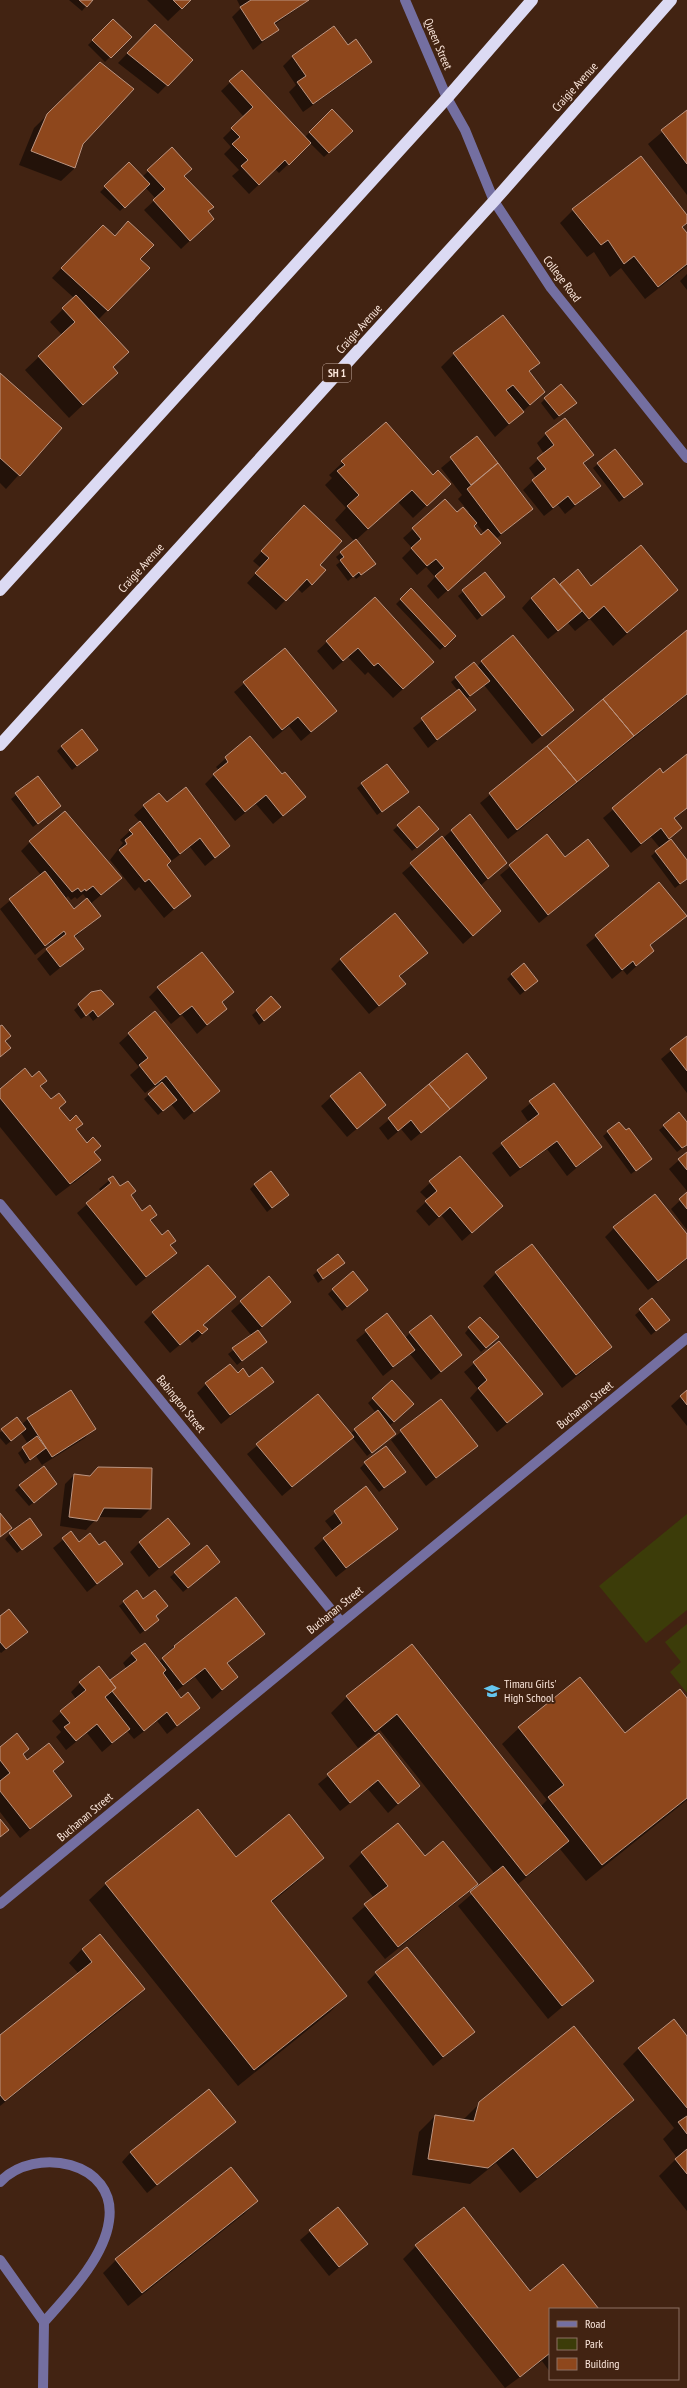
<svg xmlns="http://www.w3.org/2000/svg" width="687" height="2388" viewBox="0 0 687 2388" font-family="'PT Sans Narrow',sans-serif">
<rect width="100%" height="100%" fill="#422312"/>
<!-- green -->
<path fill="#3c3c09" d="M687 1514V1610L646 1643 599 1586Z
M687 1624V1693L670 1672 681 1662 665 1642Z"/>
<!-- shadow -->
<path fill="#0007" fill-rule="evenodd" d="M69 0H91L82 11Z
M147 0H190L168 21Z
M237 0H309L274 25 277 30 253 50 232 17 241 8Z
M113 20 130 37 105 62 88 45Z
M155 25 191 60 158 94 118 63Z
M334 27 348 47 371 62 361 71 303 112 289 92 296 85 283 66 292 57Z
M100 64 83 143 75 168 61 181 19 165 34 128Z
M242 71 305 137 332 110 348 135 324 157 310 143 279 173 275 169 249 194 232 176 239 170 224 154 231 147 223 138 244 117 221 91Z
M687 111V195L648 144Z
M172 149 183 176 212 207 207 212 203 228 181 249 144 210 156 199 145 187 120 211 100 192 129 164 142 177Z
M573 210 687 216V223L682 228 687 235V266L645 299 621 268 610 277 594 252 587 257 560 223Z
M93 235 139 260 149 268 98 320 112 368 103 386 69 418 25 370 62 335 50 322 74 298 52 278Z
M687 274V290L680 281Z
M454 354 538 363 529 372 544 392 495 437 441 367Z
M0 375 61 428 6 489 0 483Z
M545 399 571 407 554 420 541 403Z
M386 423 433 477 449 484 413 518 398 502 356 540 370 568 356 579 354 576 348 581 336 565 340 562 336 557 354 541 335 520 346 508 325 485 332 478 329 475Z
M546 434 592 455 583 464 600 486 565 514 558 505 544 516 523 490 536 478 529 468 544 454 537 443Z
M477 438 532 509 496 539 500 543 438 599 427 586 435 577 426 567 417 575 402 558 412 548 403 538 413 529 457 514 469 512 458 499 462 495 441 468ZM476 523 484 533 481 536 472 526Z
M598 464 637 489 619 502 593 468Z
M294 516 319 565 312 584 302 593 297 588 276 610 247 583 261 568 253 561Z
M577 570 591 588 677 590 613 646 590 619 575 631 568 623 548 639 522 608 531 598 560 586Z
M485 573 504 597 477 620 458 596Z
M411 589 455 636 440 650 396 604Z
M375 598 423 671 393 698 368 672 365 675 348 657 333 670 317 651Z
M687 631V695L508 839 480 803Z
M285 649 336 711 301 741 289 726 273 739 234 692Z
M482 661 573 710 532 744 484 685 466 699 474 710 428 748 413 728 458 691 451 682 456 678 477 667Z
M250 737 282 776 305 797 273 824 256 804 235 821 205 784 219 770 216 767Z
M62 746 92 754 72 770 57 751Z
M687 755V808L674 819 681 828 665 843 687 862V879L675 888 651 856 660 848 651 837 631 853 603 818 660 770 663 774Z
M38 777 55 810 33 827 11 799Z
M362 784 407 792 377 815 357 788Z
M167 803 229 846 205 866 190 847 166 865 189 896 164 918 139 887 135 891 110 860 123 843 120 840 140 822 134 815 144 806Z
M470 815 506 863 480 886 500 911 463 944 402 873Z
M398 826 433 833 412 851 393 830Z
M547 836 565 858 608 866 539 923 500 875Z
M30 842 111 887 90 904 99 916 74 938 83 949 50 976 37 959 56 942 54 940 35 955 0 909 41 875 21 851ZM83 894 87 899 74 910 65 899 68 896 71 900 75 897 77 899Z
M659 884 685 916 650 946 653 951 643 960 627 975 623 970 612 979 586 945Z
M426 953 399 977 405 984 369 1014 331 969 341 959Z
M512 974 532 985 520 995 507 979Z
M158 988 233 992 222 1003 226 1008 197 1034 182 1015 171 1024 149 997Z
M92 993 108 1009 93 1021 88 1014 81 1019 74 1010Z
M271 998 275 1011 259 1025 252 1015Z
M129 1034 218 1091 184 1120 171 1104 158 1115 144 1099 158 1087 156 1085 145 1093 130 1075 139 1067 119 1043Z
M687 1037V1093L661 1059Z
M466 1055 486 1078 411 1141 401 1129 388 1140 379 1128Z
M32 1078 46 1081 39 1087 51 1101 65 1102 58 1109 70 1122 82 1124 75 1130 100 1160 87 1173 56 1196 0 1127V1090Z
M554 1084 601 1147 567 1176 547 1149 510 1177 492 1153 529 1123 521 1111Z
M331 1097 385 1105 347 1137 321 1106Z
M687 1123V1145L677 1152 659 1130 664 1126Z
M608 1132 646 1163 631 1174 603 1136Z
M687 1153V1191L669 1169Z
M459 1157 501 1206 462 1241 441 1215 429 1226 416 1211 428 1200 420 1192Z
M113 1177 142 1212 156 1215 150 1221 161 1237 175 1241 170 1246 176 1253 136 1286 77 1213 101 1192 99 1189Z
M255 1184 288 1195 267 1212 250 1189Z
M687 1194V1230L671 1209Z
M614 1228 687 1236V1259L648 1290 605 1237Z
M338 1255 344 1263 318 1283 313 1275Z
M352 1272 363 1294 342 1311 328 1294Z
M496 1273 611 1347 597 1360 562 1388 483 1286Z
M269 1278 280 1311 258 1331 266 1342 237 1365 228 1354 252 1336 231 1311Z
M235 1297 203 1325 207 1329 197 1339 192 1343 188 1338 170 1353 144 1322 153 1313Z
M652 1300 669 1320 651 1335 635 1315Z
M387 1315 405 1338 410 1333 461 1355 431 1380 410 1354 383 1376 356 1340Z
M469 1328 493 1342 481 1352 465 1333Z
M499 1342 532 1403 497 1432 470 1398 478 1389 464 1372Z
M249 1378 273 1382 221 1424 197 1393 206 1384Z
M392 1381 408 1409 389 1426 390 1438 367 1456 352 1437 282 1496 247 1454 318 1395 350 1434 376 1413 368 1403Z
M687 1391V1426L671 1406Z
M441 1400 476 1446 426 1486 391 1440Z
M28 1419 94 1428 85 1438 42 1465 36 1456 25 1464 18 1453 28 1444 21 1433 6 1445 0 1438V1432L22 1424Z
M365 1463 400 1476 379 1492 360 1468Z
M98 1468 150 1509 141 1518 98 1517 86 1530 60 1526 65 1484 74 1475 89 1477Z
M20 1485 52 1488 29 1506 15 1490Z
M366 1488 397 1529 336 1577 314 1548 333 1531 325 1521Z
M71 1533 78 1543 99 1546 122 1564 87 1592 53 1548Z
M10 1534 36 1539 17 1553 5 1539Z
M140 1542 188 1544 149 1577 130 1552Z
M207 1546 219 1562 183 1592 170 1577Z
M124 1602 155 1616 153 1624 140 1634 119 1606Z
M0 1618 22 1636 1 1653 0 1652Z
M263 1634 227 1664 237 1677 212 1699 195 1677 175 1692 181 1699 199 1708 167 1734 157 1721 134 1739 127 1731 102 1752 87 1733 66 1750 56 1737 61 1732 52 1721 76 1699 71 1692 80 1683 110 1682 127 1669 123 1663 132 1654 159 1662 174 1646Z
M411 1646 540 1807 547 1800 502 1744 519 1728 625 1735 687 1699V1800L586 1881 560 1849 517 1885 593 1981 548 2019 458 1906 495 1874 380 1730 358 1748 331 1713 347 1697Z
M378 1735 418 1786 388 1813 368 1789 340 1811 318 1784Z
M0 1748 22 1755 27 1761 63 1762 52 1772 71 1796 20 1838 0 1812Z
M198 1810 236 1858H322L306 1874 271 1903 346 1996 330 2012 238 2086 89 1900 106 1884Z
M362 1853 425 1857 476 1884 463 1897 385 1959 352 1918 374 1898 349 1866Z
M82 1949 143 1989 130 2003 0 2106V2037L79 1974 69 1963Z
M376 1973 474 2032 433 2066 367 1982Z
M687 2037V2211L659 2176 677 2158 663 2139 674 2128 623 2064 639 2048Z
M632 2100 616 2116 520 2193 496 2163 470 2184 412 2175 419 2132 435 2116 463 2120 480 2103Z
M235 2122 147 2193 122 2162 131 2152Z
M231 2168 257 2201 244 2214 128 2306 103 2273 116 2260Z
M338 2208 367 2244 329 2276 300 2240Z
M416 2246 530 2293 598 2309H550V2372L542 2361 505 2388 403 2259Z"/>
<!-- building -->
<path fill="#8e471c" stroke="#bc9581" d="M79 0H93L87 7Z
M173 0H191L182 9Z
M251 0H309L274 23 279 30 262 41 240 7Z
M113 19 132 37 111 58 92 40Z
M155 24 193 60 168 86 127 53Z
M334 26 348 45 356 39 372 62 313 104 297 82 306 76 292 56Z
M100 62 134 89 83 144 75 168 31 151 47 114Z
M242 70 311 143 289 165 285 160 259 185 241 166 248 160 232 144 240 137 231 128 253 107 229 81Z
M332 109 353 131 329 153 309 132Z
M687 110V164L661 130Z
M172 147 192 169 184 176 214 207 208 211 214 219 190 241 153 200 165 189 147 170Z
M641 156 687 215V223L682 227 687 233V264L658 287 634 256 624 264 608 240 601 245 572 209Z
M129 162 150 184 125 208 104 186Z
M128 221 154 245 140 259 150 268 108 311 61 268 103 225 115 236Z
M76 295 129 352 113 367 118 373 83 405 38 356 75 322 62 308Z
M503 315 540 363 529 371 545 392 530 405 513 385 506 390 524 412 509 424 453 353Z
M0 373 62 428 20 476 0 458Z
M561 384 577 403 559 416 544 398Z
M565 418 594 455 583 463 601 486 575 505 568 496 553 508 532 480 546 469 537 458 554 445 545 433Z
M386 422 433 475 438 470 451 484 427 506 412 490 368 529 347 506 359 495 337 471 345 465 341 461Z
M477 436 498 463 471 485 450 457Z
M615 449 643 484 624 498 597 463Z
M498 463 533 509 501 534 467 489Z
M445 499 457 512 463 507 477 523 474 526 481 535 488 529 501 543 448 591 435 576 444 568 436 559 427 566 411 548 421 539 412 528Z
M304 505 342 541 320 565 326 570 312 585 307 579 286 601 255 573 269 558 261 551Z
M356 539 376 564 361 575 359 572 353 577 340 560 344 557 340 552Z
M641 545 678 590 627 633 604 606 589 619 560 584 578 569 591 586Z
M485 572 505 597 482 616 462 590Z
M554 578 582 611 558 631 531 598Z
M411 588 456 636 445 647 400 599Z
M375 597 434 662 403 689 378 663 374 666 358 648 343 661 326 641Z
M687 630V694L634 736 603 699Z
M513 635 574 710 542 736 481 661Z
M285 648 337 711 311 732 298 717 282 730 243 682Z
M474 662 490 681 470 696 455 677Z
M459 689 476 710 437 740 421 718Z
M603 699 634 736 577 782 547 746Z
M82 729 98 750 77 766 61 746Z
M250 736 282 774 285 772 306 797 283 816 266 795 245 812 213 774 228 762 225 757Z
M547 746 577 782 517 830 489 793Z
M687 754V808L674 818 682 828 669 839 661 828 641 844 612 808 660 768 663 773Z
M387 764 409 792 382 812 361 783Z
M38 776 61 806 38 824 15 793Z
M186 787 230 846 215 858 200 838 180 854 143 805 159 793 167 802Z
M419 806 439 829 417 848 397 825Z
M65 811 122 878 101 895 93 886 86 891 85 889 81 892 78 888 72 892 29 841Z
M470 814 507 863 488 879 451 830Z
M140 821 171 861 167 865 191 896 174 909 149 879 145 882 119 850 127 844 125 840 133 834 129 830Z
M547 834 565 857 588 839 609 866 548 915 509 865Z
M442 836 501 911 473 936 410 863Z
M671 839 687 860V879L680 884 655 851Z
M45 871 74 909 87 898 101 916 74 936 84 949 60 967 46 949 66 934 64 931 45 946 9 899Z
M659 882 687 916 650 945 654 951 636 966 633 961 622 970 595 935Z
M395 913 428 953 399 976 406 984 379 1006 340 959Z
M202 952 234 992 222 1002 227 1009 207 1025 192 1006 180 1015 157 987Z
M524 963 538 981 525 991 511 974Z
M101 990 114 1004 98 1017 93 1010 86 1016 78 1004 91 992Z
M271 996 281 1007 264 1021 256 1010Z
M155 1011 220 1091 194 1112 166 1076 155 1085 139 1065 148 1058 128 1033Z
M2 1025 11 1036 5 1041 11 1048 0 1057V1026Z
M687 1036V1071L670 1049Z
M467 1053 487 1078 450 1109 429 1084Z
M25 1068 32 1077 39 1071 47 1081 40 1086 51 1099 59 1093 66 1102 59 1108 70 1121 76 1115 83 1124 76 1129 87 1143 93 1137 101 1146 94 1152 101 1160 70 1184 0 1098V1089Z
M360 1072 386 1105 357 1129 330 1096Z
M162 1082 177 1100 163 1111 148 1094Z
M554 1083 602 1147 576 1167 557 1141 520 1168 501 1143 539 1114 529 1101Z
M429 1084 450 1109 421 1133 411 1120 398 1131 388 1118Z
M679 1112 687 1122V1145L682 1148 663 1125Z
M619 1122 626 1130 629 1128 652 1159 636 1171 607 1131Z
M687 1152V1170L678 1159Z
M460 1156 503 1206 472 1233 450 1207 439 1217 425 1201 437 1191 429 1181Z
M271 1171 289 1195 272 1208 254 1184Z
M113 1176 120 1186 128 1181 136 1191 131 1195 142 1211 150 1205 157 1215 150 1220 162 1235 168 1230 176 1241 170 1245 177 1253 146 1277 86 1203 111 1183 108 1179Z
M687 1192V1209L679 1199Z
M655 1194 687 1234V1258L658 1281 613 1227Z
M532 1244 612 1347 576 1375 495 1272Z
M338 1254 345 1263 323 1279 317 1270Z
M208 1265 236 1297 203 1325 208 1329 202 1334 198 1330 180 1345 152 1312Z
M353 1271 368 1290 347 1307 332 1289Z
M269 1276 291 1302 262 1327 240 1301Z
M652 1298 670 1320 656 1331 639 1309Z
M387 1313 415 1350 393 1367 365 1330Z
M431 1315 462 1355 441 1372 409 1332Z
M480 1317 499 1337 486 1348 468 1327Z
M258 1330 267 1342 242 1361 232 1348Z
M499 1341 543 1394 507 1423 478 1388 487 1380 473 1362Z
M230 1364 238 1373 243 1368 249 1377 262 1367 274 1382 230 1415 205 1383Z
M392 1380 414 1404 394 1422 372 1398Z
M71 1390 96 1429 52 1457 27 1418Z
M687 1390V1405L680 1396Z
M318 1394 354 1437 292 1487 256 1444Z
M441 1399 478 1446 436 1478 400 1430Z
M378 1410 396 1434 372 1453 354 1429Z
M17 1417 26 1429 11 1441 1 1429Z
M37 1436 46 1448 30 1460 22 1447Z
M386 1446 406 1472 384 1488 364 1462Z
M44 1466 57 1484 34 1503 19 1485Z
M98 1467 152 1468 151 1509 104 1508 97 1521 69 1517 74 1474 90 1476Z
M366 1486 398 1529 346 1568 323 1538 342 1523 334 1511Z
M0 1513 12 1528 0 1537Z
M30 1518 42 1535 22 1550 9 1533Z
M168 1518 190 1544 159 1568 139 1542Z
M71 1531 79 1542 90 1533 99 1545 105 1541 123 1564 97 1584 62 1538Z
M207 1545 220 1562 188 1588 174 1572Z
M137 1590 143 1599 155 1590 168 1606 156 1616 159 1620 145 1631 123 1601Z
M236 1597 265 1634 227 1663 238 1677 222 1690 205 1668 183 1685 162 1658 175 1647 174 1646Z
M9 1609 28 1632 6 1649 0 1642V1616Z
M145 1643 166 1670 163 1673 181 1698 188 1692 200 1708 177 1726 167 1712 144 1731 112 1691 116 1688 110 1680 137 1660 131 1653Z
M412 1644 569 1841 526 1876 397 1714 375 1732 346 1696Z
M99 1666 116 1688 105 1697 130 1729 112 1743 97 1724 76 1741 64 1727 70 1723 60 1711 86 1690 79 1682Z
M580 1677 625 1733 680 1689 687 1698V1798L602 1865 548 1797 564 1785 518 1727Z
M17 1733 29 1749 23 1754 27 1760 49 1743 64 1762 53 1771 72 1796 30 1829 0 1791V1781L10 1773 0 1760V1747Z
M379 1733 420 1786 398 1804 378 1780 350 1803 327 1774Z
M198 1809 236 1857 289 1814 324 1858 271 1901 347 1996 254 2070 105 1883Z
M0 1819 9 1830 0 1837Z
M398 1823 425 1856 443 1841 478 1884 398 1947 364 1904 388 1886 361 1852Z
M503 1866 594 1981 562 2006 470 1892Z
M100 1934 145 1989 5 2101 0 2095V2035L92 1962 82 1949Z
M407 1947 475 2032 443 2057 375 1972Z
M674 2019 687 2036V2108L638 2048Z
M574 2026 634 2100 537 2178 513 2148 488 2168 428 2159 435 2115 474 2121 479 2102Z
M209 2089 236 2122 157 2185 130 2152Z
M687 2116V2134L678 2122Z
M687 2149V2174L675 2159Z
M231 2167 258 2201 142 2293 115 2259Z
M338 2207 368 2244 339 2267 309 2230Z
M464 2207 530 2291 563 2264 599 2309H550V2353L520 2377 415 2245Z"/>
<g fill="none" stroke-linecap="round" stroke-linejoin="round">
<!-- minor -->
<path stroke="#746fa1" stroke-width="10" d="M405 0 447 98 465 130 494 201 551 288 687 458
M0 1204 341 1622
M0 1904 687 1338
M0 2182C34 2145 118 2161 109 2221 104 2258 68 2295 44 2322
M0 2260 44 2322 43 2388"/>
<!-- highway -->
<path stroke="#dcdaf3" stroke-width="12" d="M0 590 447 98 532 0
M0 745 494 201 671 0"/>
</g>
<!-- icons -->
<defs>
<symbol id="school-bare" viewBox="-9 -9 18 18"><path d="M0-5L7-2L0 1L-7-2ZM-4 1L0 2.5L4 1V4Q0 6-4 4Z" fill="#65c5ee" stroke="#422312" stroke-width="2.5" paint-order="stroke"/></symbol>
</defs>
<g fill-rule="evenodd">
<use href="#school-bare" x="481" y="1680" width="22" height="22"/>
</g>
<g text-anchor="middle" stroke-width="4" stroke-linejoin="round" paint-order="stroke">
<!-- shield labels -->
<rect fill="#422312" stroke="#c4ac9f" stroke-width="1" x="323" y="364" width="28" height="18" rx="3"/>
<g font-size="11" font-weight="bold" fill="#fbe6db">
<text x="337" y="377">SH 1</text>
</g>
<!-- street labels -->
<g font-size="12" fill="#fbe6db" stroke="#422312">
<text transform="translate(438 44) rotate(67)" y="4">Queen Street</text>
<text transform="translate(575 87) rotate(-48)" y="4">Craigie Avenue</text>
<text transform="translate(562 279) rotate(53)" y="4">College Road</text>
<text transform="translate(359 329) rotate(-48)" y="4">Craigie Avenue</text>
<text transform="translate(141 568) rotate(-48)" y="4">Craigie Avenue</text>
<text transform="translate(181 1404) rotate(51)" y="4">Babington Street</text>
<text transform="translate(585 1405) rotate(-39)" y="4">Buchanan Street</text>
<text transform="translate(335 1610) rotate(-39)" y="4">Buchanan Street</text>
<text transform="translate(85 1817) rotate(-40)" y="4">Buchanan Street</text>
</g>
<!-- poi labels -->
<g font-size="12" fill="#fbe6db" stroke="#422312" text-anchor="start">
<text x="504" y="1688">Timaru Girls'<tspan x="504" dy="14">High School</tspan></text>
</g>
</g>
<!-- legend -->
<rect x="549" y="2308" width="130" height="72" fill="#422312" stroke="#8c7162"/>
<rect x="557" y="2321" width="20" height="6" fill="#746fa1" stroke="#8c7162"/>
<text x="585" y="2328" font-size="12" fill="#fbe6db">Road</text>
<rect x="557" y="2338" width="20" height="12" fill="#3c3c09" stroke="#8c7162"/>
<text x="585" y="2348" font-size="12" fill="#fbe6db">Park</text>
<rect x="557" y="2358" width="20" height="12" fill="#8e471c" stroke="#8c7162"/>
<text x="585" y="2368" font-size="12" fill="#fbe6db">Building</text>
</svg>
